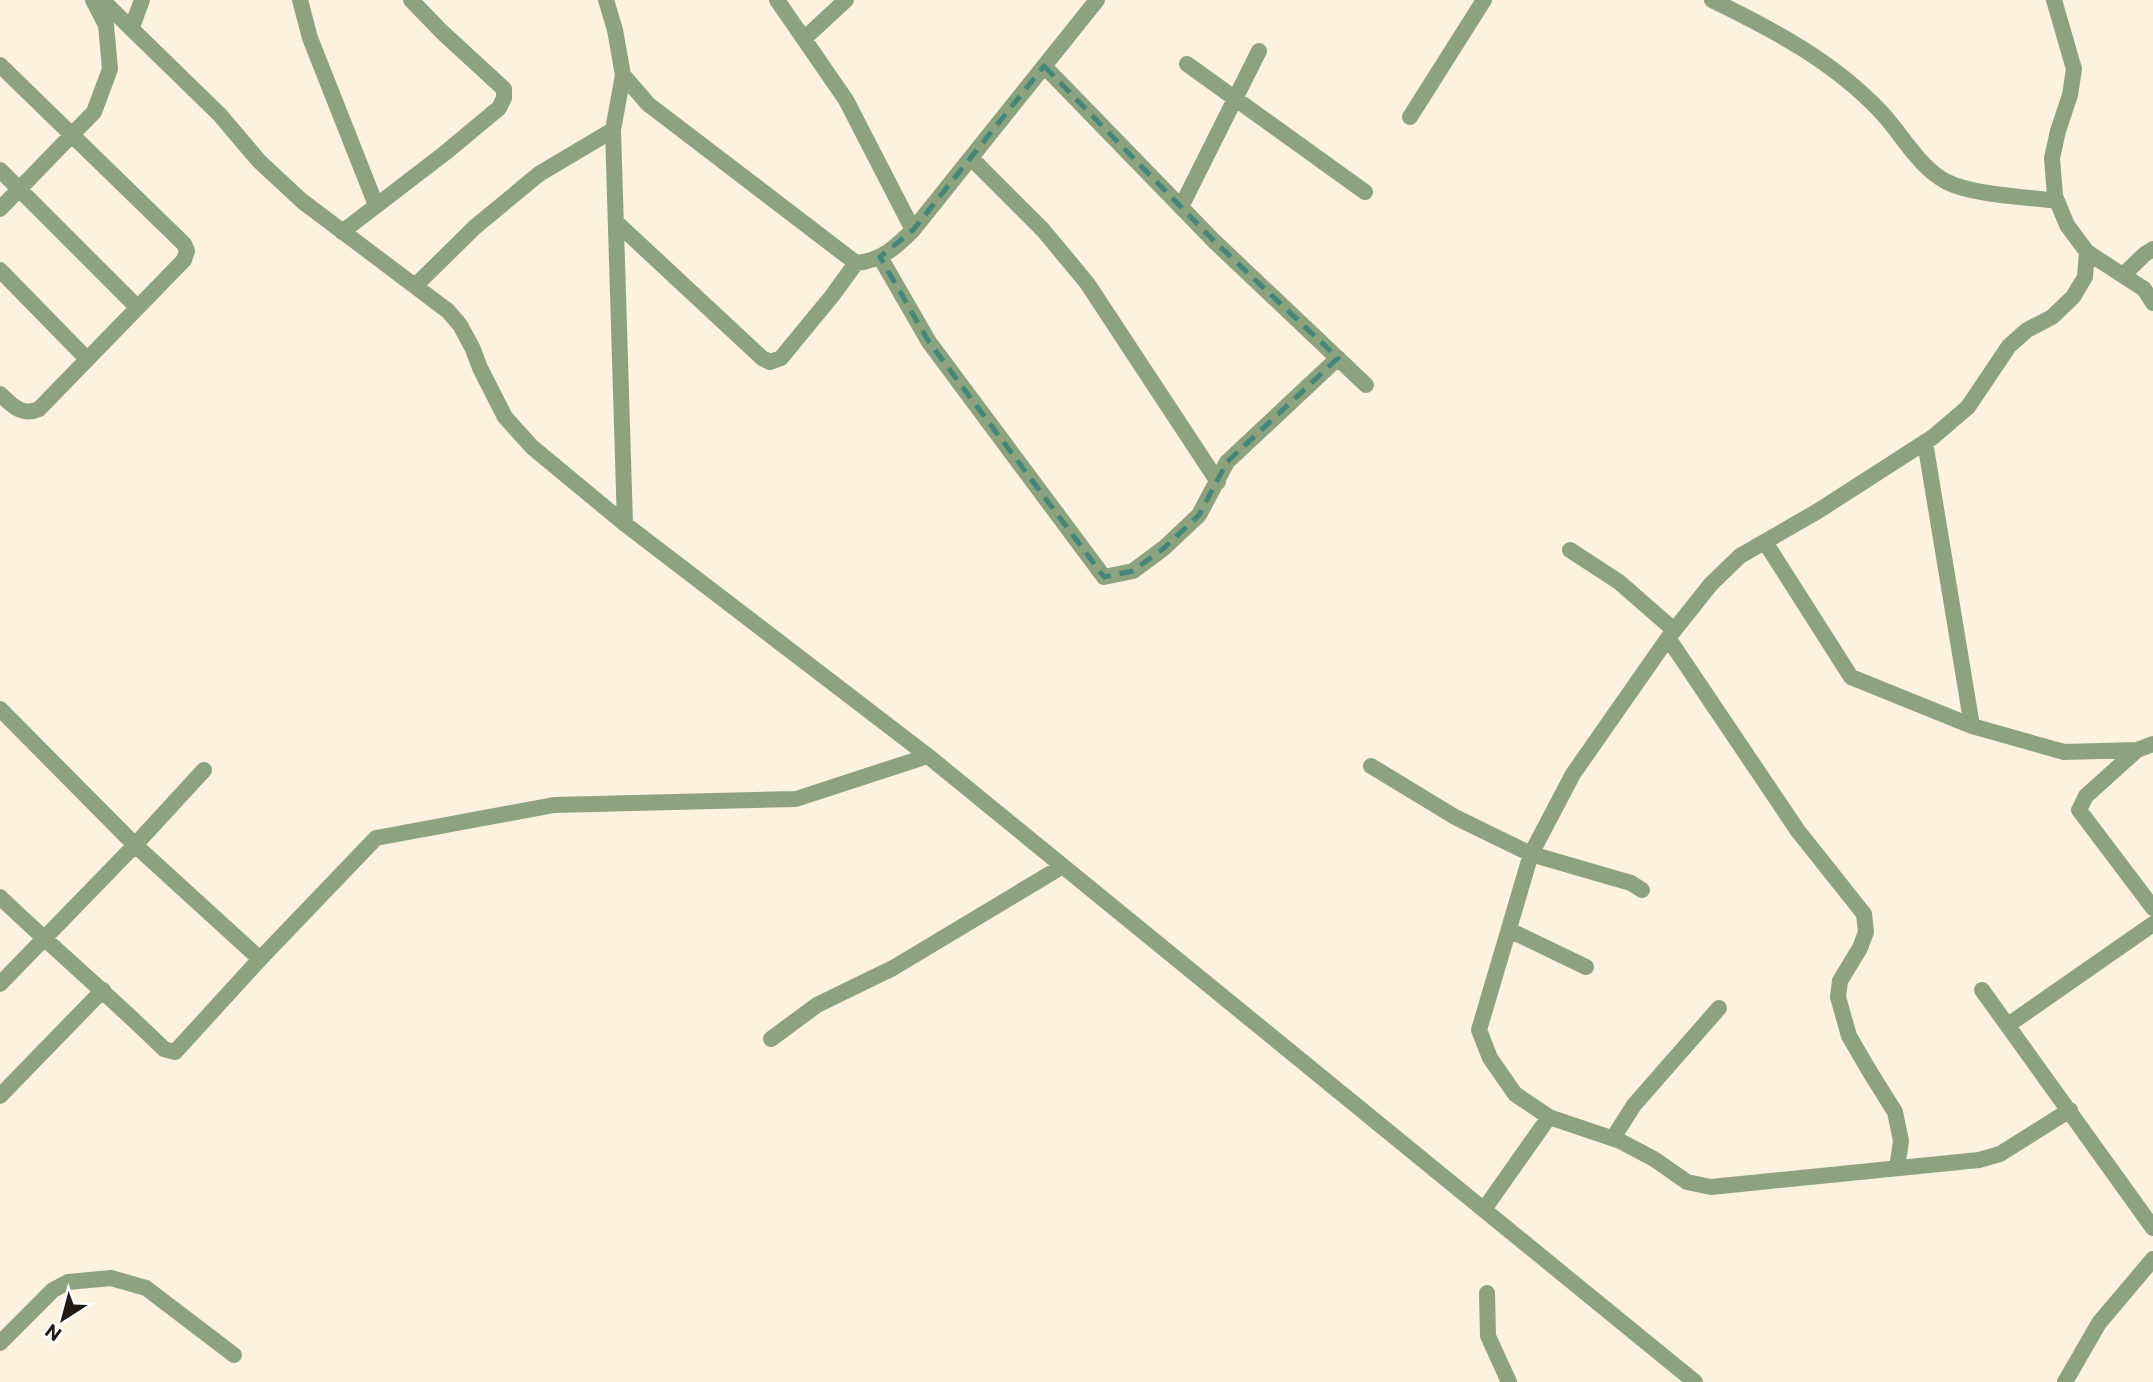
<svg xmlns="http://www.w3.org/2000/svg" width="2153" height="1382" viewBox="0 0 2153 1382" font-family="Commissioner,sans-serif">
<rect width="100%" height="100%" fill="#fdf1df"/>
<g fill="none" stroke-linecap="round" stroke-linejoin="round">
<!-- street -->
<path stroke="#8da380" stroke-width="16" d="M102 0 220 115 259 161 302 201 448 311 460 325 472 347 480 368 505 417 532 447 625 524 928 756 1695 1382
M300 0 310 38 376 205
M606 0 615 30 623 75 613 130 625 524
M777 0 846 100 913 230
M1712 0C1774 30 1834 62 1881 112 1902 134 1919 168 1947 182 1973 195 2027 197 2057 201
M2054 0 2074 69 2070 95 2058 131 2052 158 2055 196 2067 225 2087 252 2144 289 2153 303
M132 27 142 0
M805 38 846 0
M1187 64 1365 192
M0 65 184 244 187 251 184 260 39 409C22 417 12 405 0 394
M1044 66 1214 241 1366 385
M623 75 648 104 856 263C881 261 896 247 913 230L1097 0
M1410 117 1484 0
M971 158 1043 230 1087 283 1218 482
M0 170 137 307
M1181 207 1259 51
M0 209 94 112 110 69 106 25 93 0
M616 222 762 358 770 362 781 358 832 296 856 263
M342 232 445 153 499 108 504 98V89L442 32 411 0
M880 257 929 342 1104 577 1133 571 1164 548 1199 515 1227 462 1338 358
M0 270 87 359
M2123 275 2145 254 2153 249
M415 286 475 227 539 174 613 130
M1925 442 1972 726
M1765 542 1851 677 1972 726 2064 752 2137 750
M1570 550 1619 582 1674 630
M1668 638 1798 831 1864 914 1866 932 1860 948 1840 981 1838 997 1849 1036 1870 1072 1895 1112 1901 1141 1897 1168
M0 709 135 845 260 959
M2153 744 2137 750 2086 796 2079 810 2153 908
M1371 766 1455 817 1531 854 1631 883 1642 890
M0 897C54 949 111 997 164 1049L175 1052 260 959 376 838 554 805 796 799 928 756
M1509 930 1586 967
M0 984 135 845 204 770
M1982 990 2153 1228
M2008 1025 2153 924
M771 1039 817 1005 893 968 1063 866
M0 1096 103 990
M2070 1110 2000 1154 1979 1160 1711 1187 1687 1182 1654 1159 1620 1141 1549 1117 1515 1094 1490 1058 1479 1030 1531 854 1573 774 1668 638 1711 584 1740 556 1818 511 1933 437 1968 407 2009 346 2027 330 2052 317 2073 297 2085 277 2087 252
M1613 1138 1634 1105 1719 1008
M1485 1208 1549 1117
M1487 1293 1488 1336 1509 1382
M0 1343 53 1290 68 1282 111 1278 146 1288 234 1355
M2065 1382 2099 1323 2153 1259"/>
</g>
<!-- marked area -->
<path fill="none" stroke="#448779" stroke-width="5" stroke-dasharray="14 9" stroke-linejoin="round" d="M1044 66 1214 241 1338 358 1227 462 1199 515 1164 548 1133 571 1104 577 929 342 880 257 913 230Z"/>
<!-- north arrow -->
<g transform="translate(63 1319) rotate(216)" stroke="#ffffff" stroke-width="5" paint-order="stroke">
<path d="M0-5L12 26L0 18L-12 26Z" fill="#211b13"/>
<text y="-10" font-size="19" font-weight="bold" text-anchor="middle" fill="#211b13">N</text>
</g>
</svg>
